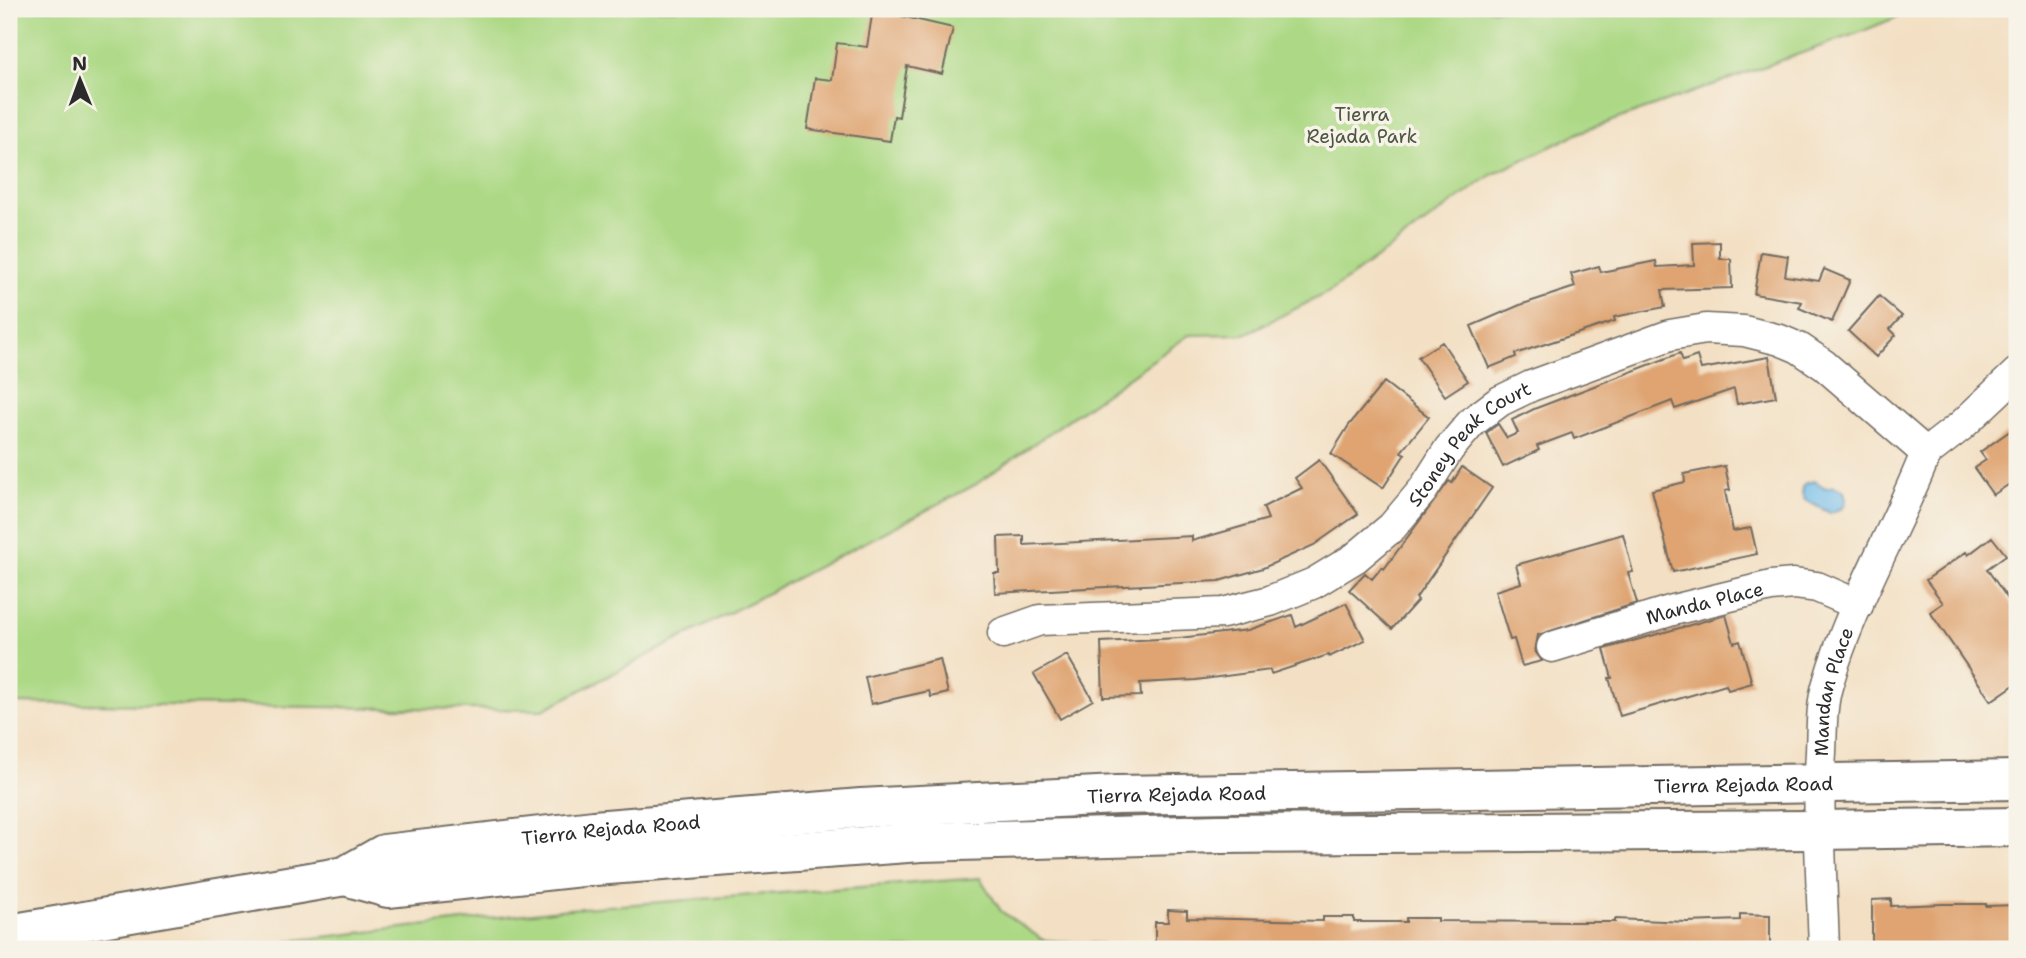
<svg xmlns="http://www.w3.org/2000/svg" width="2026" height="958" viewBox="0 0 2026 958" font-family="'Shantell Sans',sans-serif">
<rect width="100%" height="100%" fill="#f7f3e8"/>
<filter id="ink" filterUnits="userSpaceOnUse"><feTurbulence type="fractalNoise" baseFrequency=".0143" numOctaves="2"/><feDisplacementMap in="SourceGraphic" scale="14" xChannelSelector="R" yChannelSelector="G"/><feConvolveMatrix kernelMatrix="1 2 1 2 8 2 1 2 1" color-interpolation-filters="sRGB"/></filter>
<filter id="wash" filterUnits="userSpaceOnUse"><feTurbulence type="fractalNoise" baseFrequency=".00686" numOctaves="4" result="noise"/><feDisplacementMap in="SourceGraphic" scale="28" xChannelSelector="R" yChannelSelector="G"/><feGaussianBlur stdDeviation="1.57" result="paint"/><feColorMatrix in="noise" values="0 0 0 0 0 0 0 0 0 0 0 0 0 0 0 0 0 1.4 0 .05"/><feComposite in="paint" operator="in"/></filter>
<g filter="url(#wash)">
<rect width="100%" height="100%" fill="#f3e0c4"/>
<!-- green -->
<path fill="#add986" stroke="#6c8258" stroke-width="2" d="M9 9H1917L1858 33 1581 132 1491 175 1331 291 1245 334 1189 335 975 485 543 710 9 703Z
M980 878 1001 911 1043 940 1103 944 1102 949H288V941L569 909Z"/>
<!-- water -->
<path fill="#72bdeb" stroke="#4e748b" stroke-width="2" d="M1814 481 1826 488 1834 486 1844 491 1846 500 1843 508 1830 513 1805 500 1802 493 1804 484Z"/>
<g id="blocks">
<!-- building -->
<path fill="#dfa472" d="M873 9H902L901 16 953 28 942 74 907 66 899 117 894 116 890 141 807 129 815 78 832 80 837 43 867 47Z
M1720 242V259H1731L1732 288 1662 290 1665 307 1614 317 1615 321 1515 354 1516 357 1489 368 1471 326 1520 305 1575 287 1571 274 1599 266 1601 272 1656 261 1657 267 1694 265 1693 243Z
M1761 252 1788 256 1785 276 1819 281 1824 269 1850 280 1832 322 1799 308 1802 302 1754 294Z
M1879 296 1902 316 1890 329 1896 335 1876 357 1848 331Z
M1442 342 1468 381 1445 396 1418 357Z
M1680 353 1683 361 1697 356 1701 369 1769 357 1776 397 1737 404 1734 389 1675 409 1672 401 1574 439 1572 433 1537 446 1539 450 1503 467 1486 433 1498 424 1507 438 1518 433 1512 420 1534 409Z
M1384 382 1429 417 1401 452 1405 454 1383 488 1331 454 1349 425Z
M2017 426V479L1993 495 1974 468 1986 460 1980 452Z
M1319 460 1358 514 1314 545 1263 568 1219 581 995 593 994 573H999L998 537 1024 536V545L1192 536V541L1268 519 1263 507 1302 488 1295 478Z
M1725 466 1730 490 1725 491 1733 531 1751 528 1757 554 1673 572 1652 490 1685 482 1684 474Z
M1462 467 1492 488 1416 598 1418 600 1392 629 1349 590 1365 573 1372 579 1382 567 1384 569 1449 481 1452 483Z
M1623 534 1633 572 1628 573 1637 603 1538 635 1535 651 1542 661 1522 666 1514 639 1510 640 1495 591 1521 583 1516 565Z
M1992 537 2006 555 1987 569 2017 612V683L1991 701 1930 612 1943 603 1926 580 1966 552 1968 555Z
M1346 603 1365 640 1329 657 1328 655 1271 674 1270 670 1196 680 1140 683 1141 696 1103 697 1101 642 1179 638 1248 630 1292 615 1296 627Z
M1726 615 1734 643 1740 641 1752 683 1728 690 1726 685 1620 716 1609 678H1612L1604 649Z
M1067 655 1093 700 1060 719 1034 674Z
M940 659 948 693 931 697 929 691 871 704 865 677Z
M1891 899V906L1943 904H1986V906L2017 905V949H1881V943H1872V900Z
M1168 910 1187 911V918L1323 921V917H1354V922H1406V918H1438V921L1573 922H1615V919L1687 922 1740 920V914L1770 915V949H1155V922H1168Z"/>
</g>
</g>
<g filter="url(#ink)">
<use href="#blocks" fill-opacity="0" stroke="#716a61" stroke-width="2"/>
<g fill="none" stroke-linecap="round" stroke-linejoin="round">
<defs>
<g id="minor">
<path d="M1926 453 1961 426 2017 373"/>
<path id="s1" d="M1003 633 1040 620 1223 613 1270 601 1314 583 1355 558 1392 527 1423 490 1449 449 1472 422 1500 401 1531 386 1670 335 1706 329 1744 331 1780 340 1799 348 1824 365 1926 453"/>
<path id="s2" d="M1552 647 1673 610 1771 586 1794 584 1817 587 1858 605"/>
<path id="s3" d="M1824 949C1822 884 1817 818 1821 752 1822 729 1821 705 1828 683 1851 603 1896 530 1926 453"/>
</g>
<g id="major">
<path d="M345 876 388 888 581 867 921 842 1219 834 1820 830 2017 827"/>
<path id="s4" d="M9 934 345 876 384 854 594 830 861 808 1117 795 2017 780"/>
</g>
</defs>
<!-- minor casing -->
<use href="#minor" stroke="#716a61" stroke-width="33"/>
<!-- major casing -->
<use href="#major" stroke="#716a61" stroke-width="42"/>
<!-- minor -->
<use href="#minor" stroke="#fff" stroke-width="30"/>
<!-- major -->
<use href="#major" stroke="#fff" stroke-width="38"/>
</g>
</g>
<g text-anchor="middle" stroke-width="7" stroke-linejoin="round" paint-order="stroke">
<!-- park labels -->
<g font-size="19" fill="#4c5642" stroke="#f7f3e8">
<text x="1362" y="121">Tierra<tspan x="1362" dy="22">Rejada Park</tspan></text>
</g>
<!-- street labels -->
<g font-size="19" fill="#2b2b2b" stroke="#f7f3e8">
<text dy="7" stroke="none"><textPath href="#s1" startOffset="530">Stoney Peak Court</textPath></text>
<text dy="7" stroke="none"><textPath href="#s2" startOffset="159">Manda Place</textPath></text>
<text dy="7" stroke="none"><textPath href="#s3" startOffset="259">Mandan Place</textPath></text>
<text dy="7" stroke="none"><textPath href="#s4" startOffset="1748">Tierra Rejada Road</textPath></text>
<text dy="7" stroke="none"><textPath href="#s4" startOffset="1181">Tierra Rejada Road</textPath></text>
<text dy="7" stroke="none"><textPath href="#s4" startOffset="614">Tierra Rejada Road</textPath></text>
</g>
</g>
<!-- margin -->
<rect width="2026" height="958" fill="none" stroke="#f7f3e8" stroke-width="35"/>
<!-- north arrow -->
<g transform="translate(80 80) rotate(359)" stroke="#f7f3e8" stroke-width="5" paint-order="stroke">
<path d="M0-5L12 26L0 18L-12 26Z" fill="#2b2b2b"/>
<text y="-10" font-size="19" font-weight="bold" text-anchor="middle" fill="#2b2b2b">N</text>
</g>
</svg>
